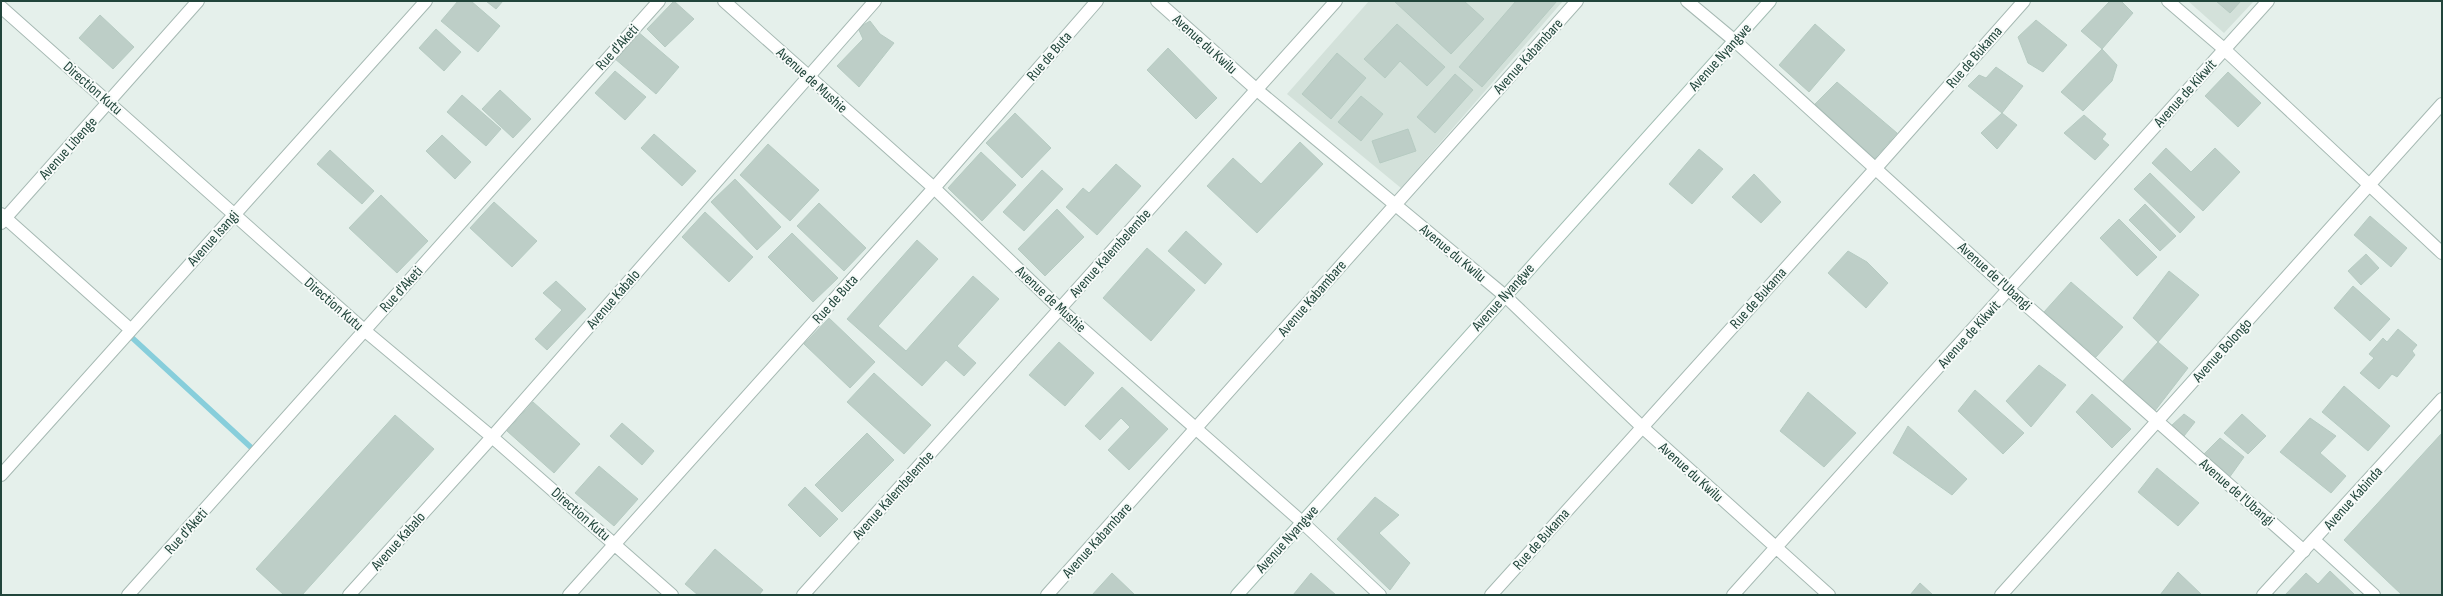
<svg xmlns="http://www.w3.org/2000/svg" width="2443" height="596" viewBox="0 0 2443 596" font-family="'Sofia Sans Condensed',sans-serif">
<rect width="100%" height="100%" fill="#e5f0eb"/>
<!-- built -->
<path fill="#d3e1da" d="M1369 1H1563L1401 188 1287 94Z
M2188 1H2254L2224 33Z"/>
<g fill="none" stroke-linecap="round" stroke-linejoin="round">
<!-- stream -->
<path stroke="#87cedb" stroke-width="5.5" d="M127 333 256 452"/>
</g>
<!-- building -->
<path fill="#bdcec7" stroke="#b6cbc2" d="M458 1H471L500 26 478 52 441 21Z
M486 1H503L496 9Z
M674 1 694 19 665 47 647 29Z
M1394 1H1464L1484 19 1451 54Z
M1516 1H1557L1482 87 1459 67Z
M2110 1H2121L2133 13 2102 49 2081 31Z
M2216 1H2241L2230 13Z
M100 15 134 47 113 69 79 38Z
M2036 20 2067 45 2043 72 2028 63 2018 37Z
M870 21 880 34 894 43 859 87 837 66 863 39 858 28Z
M1397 24 1445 67 1427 86 1400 61 1385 78 1364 59Z
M1815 24 1845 50 1809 92 1779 65Z
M436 29 461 52 444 71 419 48Z
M637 31 679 67 656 94 614 58Z
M1168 48 1217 98 1196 119 1147 70Z
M2102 49 2117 65 2112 81 2083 111 2061 92Z
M1337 53 1366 78 1331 119 1302 94Z
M1996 67 2023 86 2002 113 1968 86 1979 75 1986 78Z
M615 71 646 97 625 120 595 93Z
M2228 72 2261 103 2238 127 2205 96Z
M1455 74 1473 90 1435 133 1417 117Z
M1837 82 1897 133 1874 159 1815 104Z
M500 90 531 119 513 138 482 109Z
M462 95 501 129 486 146 447 112Z
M1361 96 1383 114 1361 141 1338 122Z
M1015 113 1051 148 1022 178 986 143Z
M2002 113 2017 125 1997 149 1981 133Z
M2084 115 2106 134 2102 139 2109 145 2095 160 2064 133Z
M1408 129 1416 151 1380 163 1372 141Z
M654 134 696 171 682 186 641 148Z
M442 135 471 162 455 179 426 151Z
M1300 142 1323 164 1257 233 1207 186 1233 158 1261 184Z
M768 144 819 190 790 221 740 175Z
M2166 148 2191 172 2215 148 2240 172 2203 211 2152 163Z
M1699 149 1723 169 1692 204 1669 184Z
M330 150 374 191 362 204 317 164Z
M981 152 1016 185 982 221 948 188Z
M1116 164 1141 186 1097 235 1066 207 1083 188 1089 193Z
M1042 170 1063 189 1024 231 1003 212Z
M2150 173 2195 217 2180 233 2134 189Z
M1754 174 1781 202 1761 223 1732 197Z
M735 179 781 227 757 250 711 202Z
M381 195 428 241 397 273 349 228Z
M494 202 537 241 512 267 470 228Z
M819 203 866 248 844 271 797 226Z
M2145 204 2176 236 2160 251 2129 220Z
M1057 209 1084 237 1045 276 1018 249Z
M705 212 753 257 729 282 682 237Z
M2370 216 2407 248 2391 267 2354 235Z
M2119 219 2157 257 2137 276 2100 238Z
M1186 231 1222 264 1205 284 1168 251Z
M792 233 838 278 813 302 768 257Z
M917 240 938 259 878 326 906 351 973 276 999 299 957 346 976 363 964 376 946 360 922 386 847 319Z
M1147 248 1195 290 1151 341 1103 298Z
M1848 251 1867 262 1888 283 1866 308 1828 273Z
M2366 254 2379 268 2361 285 2348 271Z
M2169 271 2199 295 2158 342 2133 318Z
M556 281 586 309 547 350 535 339 562 310 543 293Z
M2071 282 2123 327 2096 357 2044 312Z
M2353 286 2390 319 2370 341 2334 308Z
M829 318 875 362 850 388 804 344Z
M2398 329 2417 345 2412 351 2415 355 2397 377 2392 374 2379 389 2360 373 2374 358 2369 354 2383 338 2387 342Z
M1059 342 1094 373 1065 406 1029 375Z
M2158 342 2188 368 2154 412 2122 382Z
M2039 365 2066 385 2031 427 2006 401Z
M874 373 931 425 904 454 847 402Z
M2344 386 2390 426 2368 451 2322 412Z
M1122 387 1168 429 1129 470 1108 450 1130 427 1121 418 1100 440 1085 426Z
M1975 390 2024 433 2003 454 1958 411Z
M1808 392 1856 433 1824 467 1780 431Z
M2092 394 2131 429 2112 448 2076 412Z
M533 402 580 444 554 473 507 431Z
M2184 414 2195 422 2184 436 2171 426Z
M2242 414 2266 436 2248 454 2224 433Z
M395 415 434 449 302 595H284L256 569Z
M2310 418 2336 436 2320 453 2346 476 2331 493 2280 452Z
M622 423 654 451 642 465 610 436Z
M1908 426 1967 479 1952 495 1893 453Z
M867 433 894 460 842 512 815 485Z
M2442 433V595H2402L2344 540Z
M2220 438 2244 457 2229 478 2203 455Z
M599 466 638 499 614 526 575 493Z
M2157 468 2199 503 2178 526 2138 492Z
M805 487 838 519 820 537 788 505Z
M1375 497 1399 515 1379 533 1410 563 1390 590 1337 539Z
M715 549 763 590 759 595H698L685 584Z
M2330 571 2355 595H2285L2306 573 2318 584Z
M2178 572 2202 595H2160Z
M1112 573 1135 595H1092Z
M1311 573 1336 595H1293Z
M1920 583 1933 595H1910Z"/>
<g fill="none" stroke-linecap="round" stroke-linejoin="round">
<defs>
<path id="minor" d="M1157 1 1257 90 1504 295 1641 426 1829 595
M1687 1 1735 41 2009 290 2304 551
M2168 1 2224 49 2442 253
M1 7 364 330 492 437 672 595
M1 214 131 330
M1 223 198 1
M1 475 426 1
M2315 541 2374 595
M128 595 659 1
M349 595 492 437 875 1
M569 595 934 188 1097 1
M1047 595 1577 1
M1491 595 1876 168 2024 1
M1733 595 2268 1
M2001 595 2442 104"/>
<path id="tertiary" d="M724 1 934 188 1060 309 1302 522 1380 595
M803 595 1336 1
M2263 595 2442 399"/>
<path id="secondary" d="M1237 595 1770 1"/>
</defs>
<!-- minor casing -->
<use href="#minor" stroke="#a6b9b3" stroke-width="14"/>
<!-- tertiary casing -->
<use href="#tertiary" stroke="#a6b9b3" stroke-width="14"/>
<!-- secondary casing -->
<use href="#secondary" stroke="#a2bdb3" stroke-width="14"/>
<!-- minor -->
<use href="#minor" stroke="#fff" stroke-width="12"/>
<!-- tertiary -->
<use href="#tertiary" stroke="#fff" stroke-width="12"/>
<!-- secondary -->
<use href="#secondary" stroke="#fff" stroke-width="12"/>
</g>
<g text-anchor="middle" stroke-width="4" stroke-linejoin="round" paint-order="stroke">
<!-- street labels -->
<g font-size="15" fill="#21453b" stroke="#f7fbf9">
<text transform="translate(1205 44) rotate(42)" y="5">Avenue du Kwilu</text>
<text transform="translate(617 47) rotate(-48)" y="5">Rue d'Aketi</text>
<text transform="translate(1049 56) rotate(-49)" y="5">Rue de Buta</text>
<text transform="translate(1528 56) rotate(-48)" y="5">Avenue Kabambare</text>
<text transform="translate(1720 57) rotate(-48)" y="5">Avenue Nyangwe</text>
<text transform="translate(1974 57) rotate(-49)" y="5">Rue de Bukama</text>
<text transform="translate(812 80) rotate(42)" y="5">Avenue de Mushie</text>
<text transform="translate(93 88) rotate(41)" y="5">Direction Kutu</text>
<text transform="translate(2185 93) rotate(-48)" y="5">Avenue de Kikwit</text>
<text transform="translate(68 148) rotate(-48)" y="5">Avenue Libenge</text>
<text transform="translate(213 238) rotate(-48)" y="5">Avenue Isangi</text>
<text transform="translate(1110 253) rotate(-48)" y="5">Avenue Kalembelembe</text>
<text transform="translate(1453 253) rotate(40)" y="5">Avenue du Kwilu</text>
<text transform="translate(1995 276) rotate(42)" y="5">Avenue de l'Ubangi</text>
<text transform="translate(401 289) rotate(-48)" y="5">Rue d'Aketi</text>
<text transform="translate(1503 297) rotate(-48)" y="5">Avenue Nyangwe</text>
<text transform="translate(1312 298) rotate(-49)" y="5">Avenue Kabambare</text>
<text transform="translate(1758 298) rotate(-48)" y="5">Rue de Bukama</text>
<text transform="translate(613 299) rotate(-49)" y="5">Avenue Kabalo</text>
<text transform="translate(835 299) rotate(-48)" y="5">Rue de Buta</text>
<text transform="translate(1051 299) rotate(43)" y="5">Avenue de Mushie</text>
<text transform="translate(334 304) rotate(41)" y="5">Direction Kutu</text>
<text transform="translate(1969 334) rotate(-48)" y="5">Avenue de Kikwit</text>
<text transform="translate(2222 350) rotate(-48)" y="5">Avenue Bolongo</text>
<text transform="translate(1691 472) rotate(42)" y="5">Avenue du Kwilu</text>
<text transform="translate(2237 492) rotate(41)" y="5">Avenue de l'Ubangi</text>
<text transform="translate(893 495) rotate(-48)" y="5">Avenue Kalembelembe</text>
<text transform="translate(2353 498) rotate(-48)" y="5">Avenue Kabinda</text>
<text transform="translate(581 514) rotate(41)" y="5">Direction Kutu</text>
<text transform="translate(186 531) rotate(-48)" y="5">Rue d'Aketi</text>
<text transform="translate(1287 539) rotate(-48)" y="5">Avenue Nyangwe</text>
<text transform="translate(1541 539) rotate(-48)" y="5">Rue de Bukama</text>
<text transform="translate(1097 540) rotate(-48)" y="5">Avenue Kabambare</text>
<text transform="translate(398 541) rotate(-48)" y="5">Avenue Kabalo</text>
</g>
</g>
<!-- border -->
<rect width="2443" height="596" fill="none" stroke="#21453b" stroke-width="4"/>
</svg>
